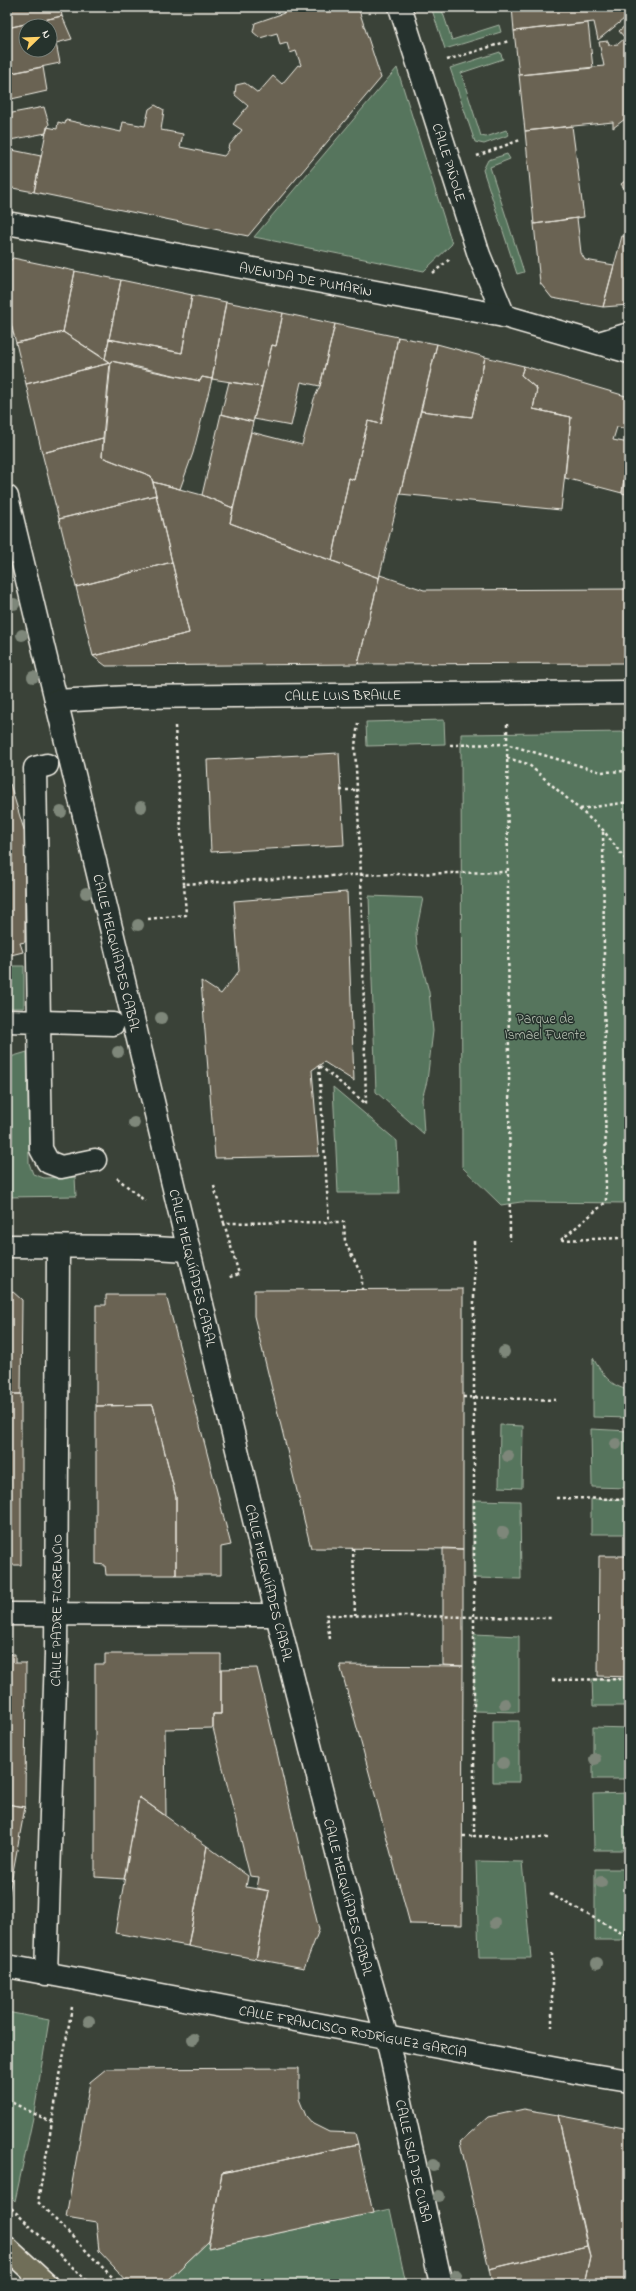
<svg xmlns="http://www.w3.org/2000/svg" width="636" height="2291" viewBox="0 0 636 2291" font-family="'Indie Flower',sans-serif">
<rect width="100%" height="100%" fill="#3a4238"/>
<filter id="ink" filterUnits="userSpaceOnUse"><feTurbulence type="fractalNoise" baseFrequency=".025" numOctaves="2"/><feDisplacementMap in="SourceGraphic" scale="8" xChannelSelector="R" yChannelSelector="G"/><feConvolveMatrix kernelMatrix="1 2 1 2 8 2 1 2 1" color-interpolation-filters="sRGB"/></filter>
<g filter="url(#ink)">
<!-- green -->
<path fill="#56755d" stroke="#a5b3a2" d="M431 7H441L452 40 499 25 501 32 445 49Z
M500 52 503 59 461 73 481 136 486 137 506 130 509 135 484 144 475 142 450 68Z
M397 68 452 244 424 271 254 237Z
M507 154 510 159 490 167 524 272 517 274 483 170 488 160Z
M444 720 445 744 367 746 366 722Z
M629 732V1203L521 1202 501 1205 462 1167 461 734Z
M369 896 423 898 416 933 417 946 429 992 433 1031 427 1081 422 1099 424 1134 376 1092Z
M7 966H24V1008H7Z
M27 1052 29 1163 33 1174 44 1178 75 1177 76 1196 7 1197V1058Z
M333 1087 397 1141 399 1193H338Z
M593 1358C602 1374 611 1387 629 1390V1418L593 1417Z
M500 1425 523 1426 522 1488 499 1487Z
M591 1429 629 1431V1488L592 1487Z
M591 1499H629V1534H591Z
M473 1500 520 1501 521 1579 473 1578Z
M474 1634 519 1636V1712L474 1711Z
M592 1679H629V1706H593Z
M493 1721H519V1782H493Z
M593 1727 629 1728V1779H593Z
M629 1793V1850H594L593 1794Z
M476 1861 522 1862 531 1958H479Z
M595 1869H629V1940H595Z
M7 2012 49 2020 34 2113 15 2201 7 2193Z
M390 2209 406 2284H164L209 2241V2248Z"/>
<!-- building -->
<path fill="#6a6453" stroke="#f4f1e8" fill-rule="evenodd" d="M7 7H60L62 16 7 28Z
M282 7H358L381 78 248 236 34 192 47 127 57 129 58 122 65 124 66 120 121 132 123 122 145 126 149 109 155 105 164 110 161 130 183 134 180 147 224 156 229 150 228 147 242 130 233 124 248 106 235 95 236 85 245 83 258 93 273 76 282 84 298 65 300 66 301 65 296 51 290 53 287 43 280 45 277 33 260 38 253 32 255 23 284 13Z
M512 7H629V15L598 40 594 22 514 31Z
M62 16 72 39 56 43 60 63 7 74V28ZM26 26H50V50H26Z
M629 22V43L619 31Z
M588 23 593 68 519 75 514 31Z
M625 38 629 43V116L613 128V122L525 131 519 75 604 66 599 42 608 41 609 45 618 44Z
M43 67 47 91 7 100V74Z
M44 107 49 124 46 133 10 140 12 150 41 156 34 192 7 187V114Z
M572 126 584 217 534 224 525 131Z
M629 178V195L621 184Z
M577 218 581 253 585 260 614 265 603 307 552 298 540 283 534 224Z
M622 236 629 237V305L603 307Z
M13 258 75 271 63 332 16 343 7 309V264Z
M75 271 121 280 105 359 63 332Z
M121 280 192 295 182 353 109 339Z
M192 295 226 302 212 379 202 377 200 381 132 367V365L111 361 110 363 105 359 109 339 182 353Z
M226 302 283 313 276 346 272 345 262 387 212 379Z
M283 313 335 324 320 386 301 382 291 426 254 419 272 345 276 346Z
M335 324 398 337 381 424 368 421 354 480 349 478 332 561 230 523 251 432 302 445 314 399 320 386Z
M63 332 110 363 26 384 16 343Z
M398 337 437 344 379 578 332 561 349 478 354 480 368 421 381 424Z
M437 344 485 357 472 417 421 411Z
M485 357 524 366 521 375 537 389 533 409 571 417 561 510 400 494 421 411 472 417Z
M111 361 200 381 202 377 212 379 193 453 180 489 153 482 151 476 102 457Z
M110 363 103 438 42 453 26 384Z
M524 366 629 397V429L617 427 613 440 629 443 622 493 565 478 571 417 533 409 537 389 521 375Z
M229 382 262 387 253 422 221 414Z
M221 414 253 422 233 508 202 495Z
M103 438 102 457 151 476 156 495 59 519 42 453Z
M629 446V495L622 493Z
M153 482 202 495 233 508 230 523 379 578 358 664 106 666 93 656 189 633Z
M156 495 172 562 76 587 59 519Z
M172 562 189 633 93 656 76 587Z
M380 575 424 590 629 589V663L358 664Z
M339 753 344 845 211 852 207 760Z
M10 784 25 833V942L20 943 23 952 7 956V785Z
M347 892 354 1081 324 1062 312 1070 319 1156 215 1158 201 981 221 994 239 971 234 901Z
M463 1289V1549L311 1548 254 1316V1290Z
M7 1291H12L22 1300 21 1394H7Z
M106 1295H166L231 1545 221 1547V1575H176V1497L153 1405 96 1406V1305H106Z
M7 1394H21V1565H11L10 1574H7Z
M153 1405 176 1497V1575H106L105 1565 96 1564V1406Z
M443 1548 463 1549V1666L443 1665Z
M599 1556H629V1677L598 1676Z
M7 1654H15V1663H26L25 1807 7 1804Z
M105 1654H221V1714H213V1728L165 1729 166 1816 139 1797 124 1879 95 1877V1664H105Z
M340 1665 463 1666 462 1925 410 1924Z
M257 1668 319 1930 304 1968 256 1959 269 1891 257 1888 259 1877 250 1876 213 1728V1714H221V1669Z
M139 1797 207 1846 188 1946 115 1933Z
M7 1804 25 1807 7 1904Z
M207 1846 248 1876 246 1887 269 1891 256 1959 188 1946Z
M299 2068V2099L306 2116 313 2124 329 2132 355 2133 358 2144 222 2173 209 2241 164 2284H130L99 2251 96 2222 66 2217 90 2082 106 2069Z
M524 2109 558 2115 587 2246 489 2269 460 2142 488 2117Z
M558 2115 629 2129V2284H584L590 2256Z
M358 2144 373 2213 208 2248 222 2173Z
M587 2246 590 2256 584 2284H492L489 2269Z"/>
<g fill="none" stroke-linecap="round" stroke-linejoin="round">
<defs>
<path id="pedestrian" d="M47 765 35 768 41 1149 48 1162 61 1167 95 1160
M7 1021 113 1024"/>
<g id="minor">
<path id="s1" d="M400 7 479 255 504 316"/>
<path d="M602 342 629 334"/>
<path id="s2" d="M7 497 277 1615 361 1947 387 2038 441 2284"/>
<path id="s3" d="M56 701 129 697 629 692"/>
<path d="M7 1246 139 1247 188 1250"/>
<path d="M7 1614 277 1615"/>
<path id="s4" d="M7 1966 562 2070 629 2081"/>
<path id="s5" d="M46 1974 56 1654 58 1247"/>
</g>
<g id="secondary">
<path id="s6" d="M7 223 504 316 629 352"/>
</g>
<path id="trunk" d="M7 2248 46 2284"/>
</defs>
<!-- pedestrian casing -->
<use href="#pedestrian" stroke="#f4f1e8" stroke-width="25"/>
<!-- minor casing -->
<use href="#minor" stroke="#f4f1e8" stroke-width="25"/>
<!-- secondary casing -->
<use href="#secondary" stroke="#f4f1e8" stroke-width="25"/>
<!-- trunk casing -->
<use href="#trunk" stroke="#f4f1e8" stroke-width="25"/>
<!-- path -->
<path stroke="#f4f1e8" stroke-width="2.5" stroke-dasharray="3 3" stroke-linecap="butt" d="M368 7 370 14
M447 60 509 41
M477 156 520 140
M433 273 451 258
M358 723 355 746 361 875 366 1104
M507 724 510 1241
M175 726 184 884
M450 745 506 744 601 772 629 771
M507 758 528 764 603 830 629 864
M340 790H356
M580 809 629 802
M148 919 186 915 184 884 348 875 507 872
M319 1066 329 1222
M320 1066 365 1103
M117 1178 145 1201
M214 1186 224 1223 344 1222 345 1242 362 1276V1290
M224 1223 239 1274 227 1278
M561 1240 606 1202 603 830
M562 1240 622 1238
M474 1241V1836L551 1838
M463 1397 557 1400
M556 1498 629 1499
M353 1548 355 1615
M330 1639 326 1615 553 1618
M552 1680 629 1679
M463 1836H474
M550 1894 629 1937
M552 1953V2027
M72 2007 38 2202 119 2284
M7 2100 51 2122
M7 2204 90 2284"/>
<!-- pedestrian -->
<use href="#pedestrian" stroke="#26332d" stroke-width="22"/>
<!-- minor -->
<use href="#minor" stroke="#26332d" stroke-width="22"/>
<!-- secondary -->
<use href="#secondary" stroke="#26332d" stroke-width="22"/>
<!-- trunk -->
<use href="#trunk" stroke="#706e59" stroke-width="22"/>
</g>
<!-- trees -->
<g fill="#7e877a">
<circle cx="14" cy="604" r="6"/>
<circle cx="22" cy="635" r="6"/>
<circle cx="33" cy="677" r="6"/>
<circle cx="141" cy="807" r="6"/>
<circle cx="61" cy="812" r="6"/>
<circle cx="86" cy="893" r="6"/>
<circle cx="138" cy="925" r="6"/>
<circle cx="161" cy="1018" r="6"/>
<circle cx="118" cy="1052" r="6"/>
<circle cx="134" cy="1123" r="6"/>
<circle cx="504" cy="1352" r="6"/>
<circle cx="616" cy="1444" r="6"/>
<circle cx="508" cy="1456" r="6"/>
<circle cx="503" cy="1532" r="6"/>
<circle cx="505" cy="1704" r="6"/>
<circle cx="595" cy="1759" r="6"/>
<circle cx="503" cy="1763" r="6"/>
<circle cx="601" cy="1882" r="6"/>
<circle cx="495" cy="1923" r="6"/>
<circle cx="597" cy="1963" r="6"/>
<circle cx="89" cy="2021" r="6"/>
<circle cx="193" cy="2039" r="6"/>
<circle cx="433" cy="2165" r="6"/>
<circle cx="439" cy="2196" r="6"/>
<circle cx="456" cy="2275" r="6"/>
</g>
</g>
<g text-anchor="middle" stroke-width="3" stroke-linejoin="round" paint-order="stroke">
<!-- street labels -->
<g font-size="14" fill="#f4f1e8" stroke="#26332d">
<text dy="5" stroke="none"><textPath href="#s1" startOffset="163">CALLE PIÑOLE</textPath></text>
<text dy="5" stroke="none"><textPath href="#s6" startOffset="304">AVENIDA DE PUMARÍN</textPath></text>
<text dy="5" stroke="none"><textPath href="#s3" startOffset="287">CALLE LUIS BRAILLE</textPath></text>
<text dy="5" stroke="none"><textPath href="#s2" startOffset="469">CALLE MELQUÍADES CABAL</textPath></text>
<text dy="5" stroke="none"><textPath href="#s2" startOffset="793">CALLE MELQUÍADES CABAL</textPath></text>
<text dy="5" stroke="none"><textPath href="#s2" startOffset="1117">CALLE MELQUÍADES CABAL</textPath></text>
<text dy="5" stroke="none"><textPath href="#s5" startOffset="364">CALLE PADRE FLORENCIO</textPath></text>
<text dy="5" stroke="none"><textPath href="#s2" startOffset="1441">CALLE MELQUÍADES CABAL</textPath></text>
<text dy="5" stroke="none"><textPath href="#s4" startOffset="352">CALLE FRANCISCO RODRÍGUEZ GARCÍA</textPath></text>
<text dy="5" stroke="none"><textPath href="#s2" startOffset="1713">CALLE ISLA DE CUBA</textPath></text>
</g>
<!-- park labels -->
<g font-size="14" fill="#b5bfb0" stroke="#26332d">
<text x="545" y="1023">Parque de<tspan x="545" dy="16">Ismael Fuente</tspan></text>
</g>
</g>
<!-- margin -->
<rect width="636" height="2291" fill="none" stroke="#26332d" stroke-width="24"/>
<rect x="12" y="12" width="612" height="2267" fill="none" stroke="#f4f1e8" stroke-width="1.5" filter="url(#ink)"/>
<!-- north arrow -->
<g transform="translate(38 38) rotate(67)"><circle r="19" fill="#26332d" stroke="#787f78"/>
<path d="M0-3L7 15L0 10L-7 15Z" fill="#ffd166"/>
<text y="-6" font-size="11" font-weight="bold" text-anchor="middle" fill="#f4f1e8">N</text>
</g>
</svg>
